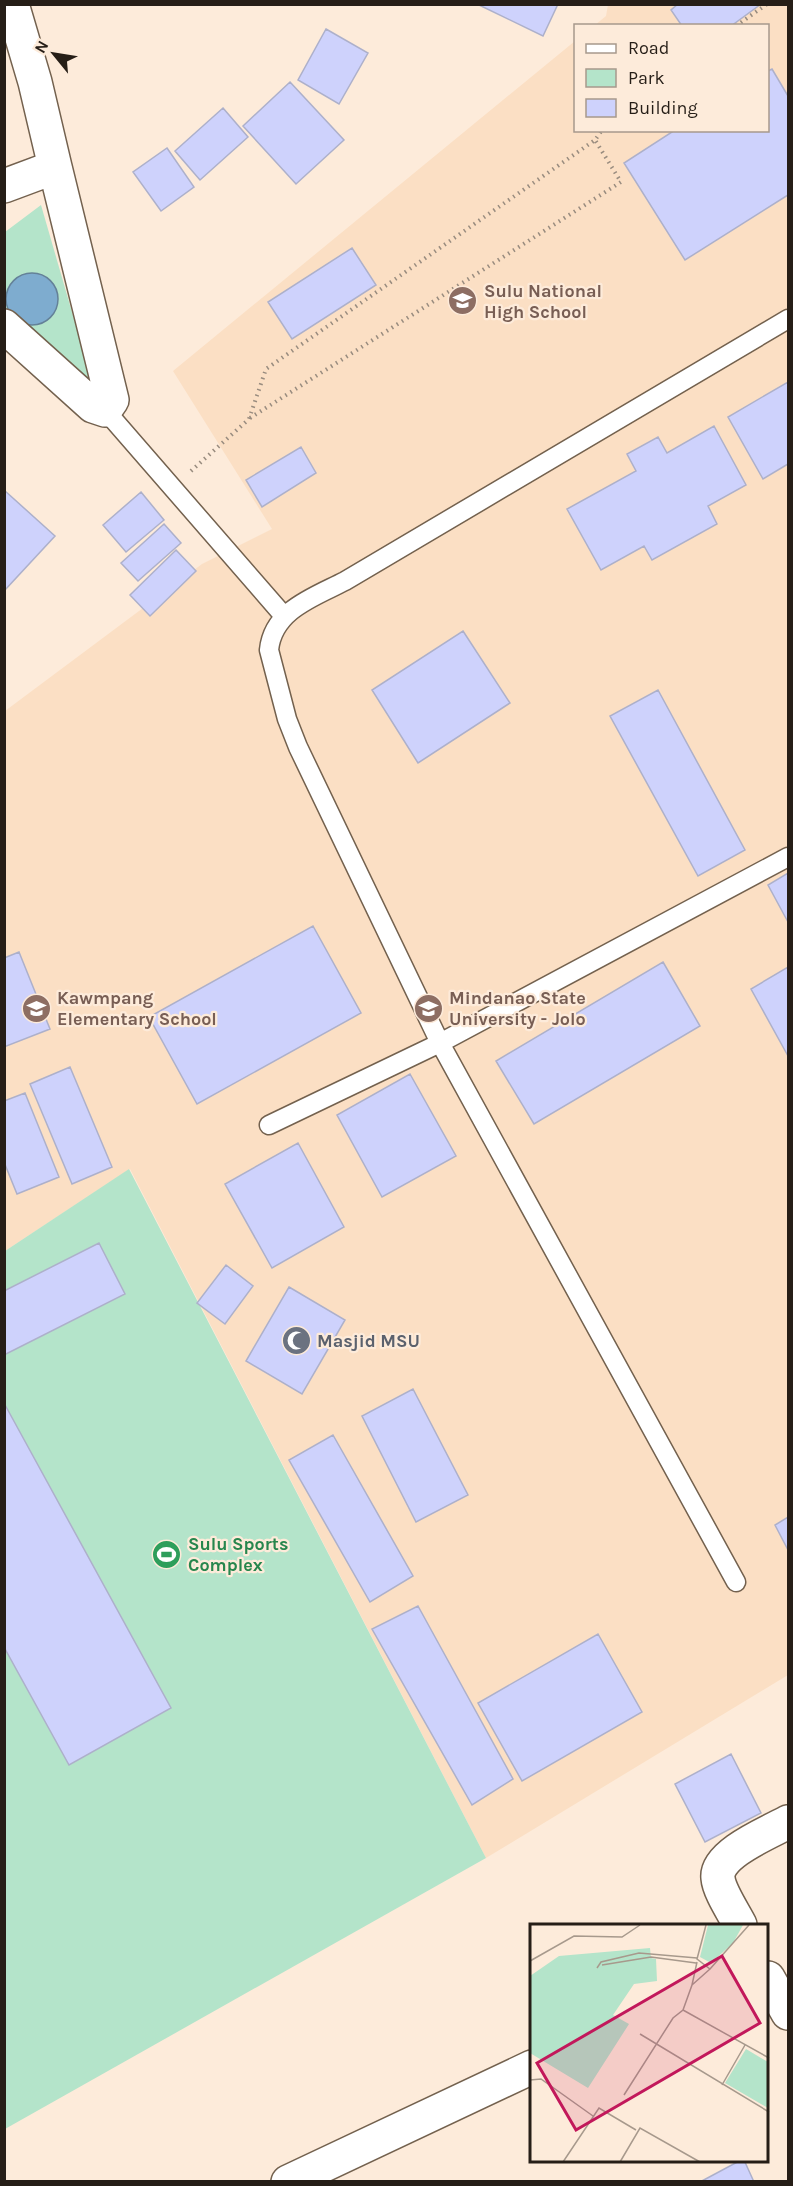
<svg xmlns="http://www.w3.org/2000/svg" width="793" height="2186" viewBox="0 0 793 2186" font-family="Karla,sans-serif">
<rect width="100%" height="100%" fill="#fdebda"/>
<!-- built -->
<path fill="#fbdfc4" d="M608 5H788V1675L486 1858 130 1169 5 1251V711L202 564 272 529 173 371 575 41 576 130H768V26L595 25 606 16Z"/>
<!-- green -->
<path fill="#b4e4ca" d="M41 205 98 402 5 319V232Z
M129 1169 486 1858 5 2129V1251Z"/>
<!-- water -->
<path fill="#7eaccf" stroke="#648198" stroke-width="1.5" d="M6 299a26 26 0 1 1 52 0a26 26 0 1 1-52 0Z"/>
<!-- building -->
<path fill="#ced2fc" stroke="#adb0ca" stroke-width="1.5" d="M477 4H558L543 36Z
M678 4H761L731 26H682L671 10Z
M326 29 368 53 339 104 298 80Z
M772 69 788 96V195L685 260 624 163 675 130H768V71Z
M290 82 344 140 296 184 243 126Z
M223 108 248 137 200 180 175 151Z
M167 148 194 187 161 211 133 172Z
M352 248 376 285 292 339 268 302Z
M788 382V464L763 479 728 417Z
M714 426 746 485 708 506 717 524 652 560 644 546 601 570 567 509 636 471 627 454 658 437 667 453Z
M301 447 316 473 262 507 246 480Z
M4 490 55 536 4 591Z
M141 492 164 520 126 552 103 525Z
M164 524 181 543 138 581 121 563Z
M176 550 196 571 150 616 130 595Z
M463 631 510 703 418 763 372 690Z
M658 690 745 850 698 876 610 716Z
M788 873V922L768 885Z
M313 926 361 1013 197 1104 149 1017Z
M19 952 50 1029 4 1047V958Z
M663 962 700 1026 534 1124 496 1061Z
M788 967V1056L751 989Z
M70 1067 112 1167 72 1184 30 1084Z
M410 1074 456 1156 382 1197 337 1115Z
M25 1093 59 1177 17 1194 4 1162V1101Z
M298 1143 344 1227 272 1268 225 1184Z
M99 1243 125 1294 4 1355V1291Z
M226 1265 253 1286 225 1324 197 1303Z
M289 1287 345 1320 302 1394 246 1361Z
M413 1389 468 1495 416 1522 362 1416Z
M4 1403 171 1708 69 1765 4 1647Z
M333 1435 413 1576 370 1602 289 1460Z
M788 1517V1550L775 1525Z
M418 1606 513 1779 472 1805 372 1629Z
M598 1634 642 1712 522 1781 478 1703Z
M731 1754 761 1813 705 1842 675 1784Z
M741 2160H744L754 2182H700Z"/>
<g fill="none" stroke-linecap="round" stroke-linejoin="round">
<defs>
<path id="service" d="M105 410 284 616
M269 1125 440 1043 788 857
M736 1582 440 1043 298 747 287 719 269 650C273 610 314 597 345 581L788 319"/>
<path id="minor" d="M4 186 55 167 35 82 12 4
M4 326 93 406 105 410 112 400 55 167
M740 1925C734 1913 719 1891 718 1878 715 1854 770 1832 788 1822
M768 1978 788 2013
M288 2182 532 2067"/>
</defs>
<!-- service casing -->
<use href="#service" stroke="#73614e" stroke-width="21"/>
<!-- minor casing -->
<use href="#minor" stroke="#73614e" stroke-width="36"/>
<!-- path -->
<path stroke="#998c7f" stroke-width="4" stroke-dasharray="1.5 4.5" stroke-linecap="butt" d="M736 26 767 4
M250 418 621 182 595 140
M191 471 249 419 266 369 595 140 602 130"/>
<!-- service -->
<use href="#service" stroke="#fff" stroke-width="18"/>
<!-- minor -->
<use href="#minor" stroke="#fff" stroke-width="33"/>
</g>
<!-- icons -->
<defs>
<symbol id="school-disc" viewBox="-11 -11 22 22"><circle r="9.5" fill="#8d6e63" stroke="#fdebda"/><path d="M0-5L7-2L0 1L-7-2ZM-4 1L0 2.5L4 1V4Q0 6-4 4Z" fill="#fff"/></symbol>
<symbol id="university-disc" viewBox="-11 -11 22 22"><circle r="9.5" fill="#8d6e63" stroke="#fdebda"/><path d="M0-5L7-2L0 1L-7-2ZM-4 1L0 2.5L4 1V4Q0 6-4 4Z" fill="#fff"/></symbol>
<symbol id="mosque-disc" viewBox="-11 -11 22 22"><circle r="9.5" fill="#6b7280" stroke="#fdebda"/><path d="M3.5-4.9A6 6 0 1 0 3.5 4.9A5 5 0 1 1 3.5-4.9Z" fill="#fff"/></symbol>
<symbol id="stadium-disc" viewBox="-11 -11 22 22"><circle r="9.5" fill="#2e9e5b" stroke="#fdebda"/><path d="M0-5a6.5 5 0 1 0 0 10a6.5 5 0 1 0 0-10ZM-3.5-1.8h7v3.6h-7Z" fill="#fff"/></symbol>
</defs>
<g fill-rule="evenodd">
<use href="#school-disc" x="446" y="284" width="33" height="33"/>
<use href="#school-disc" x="20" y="992" width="33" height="33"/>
<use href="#university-disc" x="412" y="992" width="33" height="33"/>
<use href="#mosque-disc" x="280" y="1324" width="33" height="33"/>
<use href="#stadium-disc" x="150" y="1538" width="33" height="33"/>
</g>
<g text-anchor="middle" stroke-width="4.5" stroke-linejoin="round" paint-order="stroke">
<!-- education labels -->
<g font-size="18" font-weight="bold" fill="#785e54" stroke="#fdebda" text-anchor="start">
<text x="484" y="297">Sulu National<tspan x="484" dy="21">High School</tspan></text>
<text x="57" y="1004">Kawmpang<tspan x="57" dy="21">Elementary School</tspan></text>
<text x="449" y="1004">Mindanao State<tspan x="449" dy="21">University - Jolo</tspan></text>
</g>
<!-- worship labels -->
<g font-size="18" font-weight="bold" fill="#5b616d" stroke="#fdebda" text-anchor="start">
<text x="317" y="1347">Masjid MSU</text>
</g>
<!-- leisure labels -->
<g font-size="18" font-weight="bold" fill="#27864d" stroke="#fdebda" text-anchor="start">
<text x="188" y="1550">Sulu Sports<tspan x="188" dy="21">Complex</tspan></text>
</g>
</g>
<!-- overview -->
<g transform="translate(530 1924)">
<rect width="238" height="238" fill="#fdebda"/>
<path d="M178 1H213L203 19 181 39 170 33ZM120 24 121 34 126 35 127 57 104 60 83 91 99 100 58 164 0 129V52L29 32ZM216 125 238 138V184L195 159Z" fill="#b4e4ca"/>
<path fill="none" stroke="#a7998c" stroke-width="1.5" d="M176 1 167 35 180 45 219 1M0 37 44 12 92 13 110 1M167 38 162 61 180 45M72 41 121 33 166 39M67 44 71 38 109 29 167 34M153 86 239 134M110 110 239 188M0 156 11 155 63 192M192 161 215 121M94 171 143 94 153 86 162 61M33 238 69 184 106 206M90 238 110 204 170 238"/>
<path fill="#c2185b" fill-opacity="0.15" stroke="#c2185b" stroke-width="3" d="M192 32 230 99 46 206 7 139Z"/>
<rect width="238" height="238" fill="none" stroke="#261e17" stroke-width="3"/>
</g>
<!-- border -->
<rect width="793" height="2186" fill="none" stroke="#261e17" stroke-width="12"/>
<!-- legend -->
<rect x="574" y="24" width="195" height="108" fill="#fdebda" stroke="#a7998c" stroke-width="1.5"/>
<rect x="586" y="44" width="30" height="9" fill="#ffffff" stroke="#a7998c" stroke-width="1.5"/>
<text x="628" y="54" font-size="18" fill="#261e17">Road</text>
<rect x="586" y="69" width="30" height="18" fill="#b4e4ca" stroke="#a7998c" stroke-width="1.5"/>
<text x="628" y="84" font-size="18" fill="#261e17">Park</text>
<rect x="586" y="99" width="30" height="18" fill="#ced2fc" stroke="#a7998c" stroke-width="1.5"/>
<text x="628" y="114" font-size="18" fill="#261e17">Building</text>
<!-- north arrow -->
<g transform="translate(54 54) rotate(300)" stroke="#fdebda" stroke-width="4.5" paint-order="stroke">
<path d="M0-4.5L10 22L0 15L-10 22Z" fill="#261e17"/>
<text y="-9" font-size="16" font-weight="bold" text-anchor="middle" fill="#261e17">N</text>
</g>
</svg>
